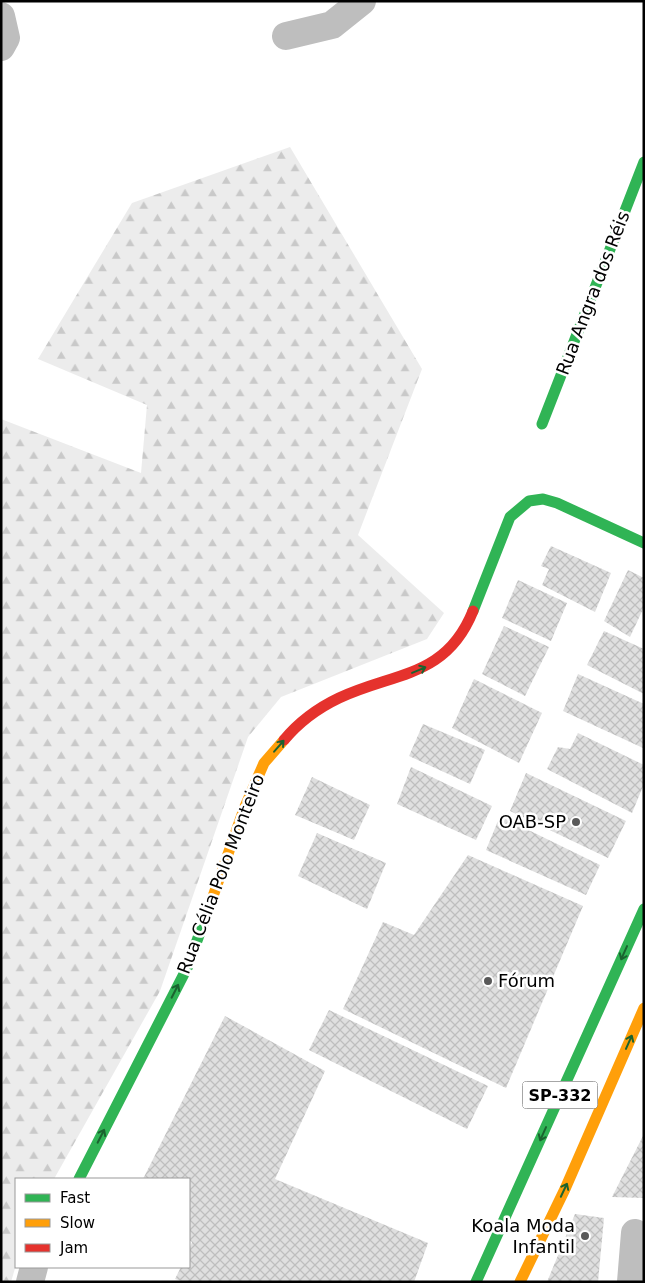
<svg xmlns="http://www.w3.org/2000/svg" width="645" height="1283" viewBox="0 0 645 1283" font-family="'DejaVu Sans',sans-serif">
<defs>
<pattern id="forest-firs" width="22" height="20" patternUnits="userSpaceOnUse" patternTransform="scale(1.25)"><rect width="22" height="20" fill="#ececec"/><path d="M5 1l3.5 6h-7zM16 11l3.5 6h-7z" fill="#c9c9c9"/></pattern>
<pattern id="building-cross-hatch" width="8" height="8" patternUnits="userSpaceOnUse" patternTransform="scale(1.25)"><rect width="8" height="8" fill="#dfdfdf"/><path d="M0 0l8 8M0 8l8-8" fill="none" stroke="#bebebe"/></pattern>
</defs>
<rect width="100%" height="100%" fill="#fff"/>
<!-- forest -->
<path fill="url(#forest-firs)" d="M290 147 422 369 358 535 444 613 427 639 281 697 248 737 160 991 54 1179H16V1265L11 1282H1V419L141 473 147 405 38 359 132 203Z"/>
<!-- building -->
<path fill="url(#building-cross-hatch)" d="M551 546 611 573 595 612 542 585 549 569 541 566Z
M628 570 644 578V607L630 637 604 621Z
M518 580 567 603 551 641 502 618Z
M504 626 549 647 525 696 482 674Z
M604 631 644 649V694L587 665Z
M578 674 644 704 643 748 563 711Z
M474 679 542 713 519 763 452 728Z
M423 724 485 750 470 784 409 756Z
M578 733 644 765V784L632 813 547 769 558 747 570 749Z
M411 767 492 806 476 840 397 804Z
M526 773 626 821 608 858 510 811Z
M312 777 370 805 354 840 295 815Z
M500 816 600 865 586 895 486 850Z
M317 833 386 863 367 909 298 876Z
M468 855 583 906 506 1088 343 1009 383 922 414 935Z
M329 1010 488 1086 467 1129 309 1050Z
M225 1016 325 1071 275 1179 428 1243 414 1282H185L175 1279 181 1267H189V1250L192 1242 189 1240V1179H143Z
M644 1134V1198L612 1197Z
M575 1214 604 1218 598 1282H547Z"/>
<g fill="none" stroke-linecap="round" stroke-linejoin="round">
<!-- street -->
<path stroke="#bebebe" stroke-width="28" d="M1 16 6 38 1 47
M286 36 332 25 362 1
M30 1282 34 1267
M631 1282 635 1233"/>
<!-- fast -->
<path stroke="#30b455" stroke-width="11" d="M542 424 644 162
M473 611 510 517 529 501 543 499 557 503 644 543
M79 1179 187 968 206 916
M476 1282 644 909"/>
<!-- slow -->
<path stroke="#ff9f0a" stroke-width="11" d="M206 916 244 809 264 763 284 740
M520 1282 565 1189 644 1008"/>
<!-- jam -->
<path stroke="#e5322d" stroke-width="11" d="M284 740C299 722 318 708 339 698 394 672 446 678 473 611"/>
</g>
<!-- one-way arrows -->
<defs><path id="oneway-shaft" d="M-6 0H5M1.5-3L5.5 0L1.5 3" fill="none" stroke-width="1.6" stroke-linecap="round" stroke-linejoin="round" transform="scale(1.25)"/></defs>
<g stroke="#1a632f">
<use href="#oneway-shaft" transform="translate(419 670) rotate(-23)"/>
<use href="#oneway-shaft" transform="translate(279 746) rotate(-49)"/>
<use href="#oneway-shaft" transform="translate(624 953) rotate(114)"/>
<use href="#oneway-shaft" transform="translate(175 991) rotate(-63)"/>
<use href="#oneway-shaft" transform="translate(629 1042) rotate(-66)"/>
<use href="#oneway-shaft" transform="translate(543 1134) rotate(114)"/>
<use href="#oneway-shaft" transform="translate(101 1136) rotate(-63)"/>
<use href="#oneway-shaft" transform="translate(564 1190) rotate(-65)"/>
</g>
<!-- markers -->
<g fill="#595959" stroke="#fff" stroke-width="2">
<circle cx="576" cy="822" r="5"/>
<circle cx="488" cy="981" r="5"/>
<circle cx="585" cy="1236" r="5"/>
</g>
<g text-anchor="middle" stroke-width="5" stroke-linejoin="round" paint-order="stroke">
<!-- shield labels -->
<rect fill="#fff" stroke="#4c4c4c" stroke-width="1" x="522.5" y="1081.5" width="75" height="27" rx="4"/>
<g font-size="16" font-weight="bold" fill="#000">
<text x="560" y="1101">SP-332</text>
</g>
<!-- street labels -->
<g font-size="18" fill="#000" stroke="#fff">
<text transform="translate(593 293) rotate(-69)" y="6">Rua Angra dos Réis</text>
<text transform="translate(221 874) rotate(-69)" y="6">Rua Célia Polo Monteiro</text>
</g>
<!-- poi labels -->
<g font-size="18" fill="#000" stroke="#fff" text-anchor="end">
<text x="566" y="828">OAB-SP</text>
<text x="498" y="987" text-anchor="start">Fórum</text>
<text x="575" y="1232">Koala Moda<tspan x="575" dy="21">Infantil</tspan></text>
</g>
</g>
<!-- border -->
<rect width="645" height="1283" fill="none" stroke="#000000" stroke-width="5"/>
<!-- legend -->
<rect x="15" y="1178" width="175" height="90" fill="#ffffff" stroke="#999999"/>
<rect x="25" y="1194" width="25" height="8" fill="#30b455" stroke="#999999"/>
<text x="60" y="1203" font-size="15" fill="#000000">Fast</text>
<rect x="25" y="1219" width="25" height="8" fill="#ff9f0a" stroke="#999999"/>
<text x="60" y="1228" font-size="15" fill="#000000">Slow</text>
<rect x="25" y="1244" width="25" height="8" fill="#e5322d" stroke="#999999"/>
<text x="60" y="1253" font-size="15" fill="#000000">Jam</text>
</svg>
